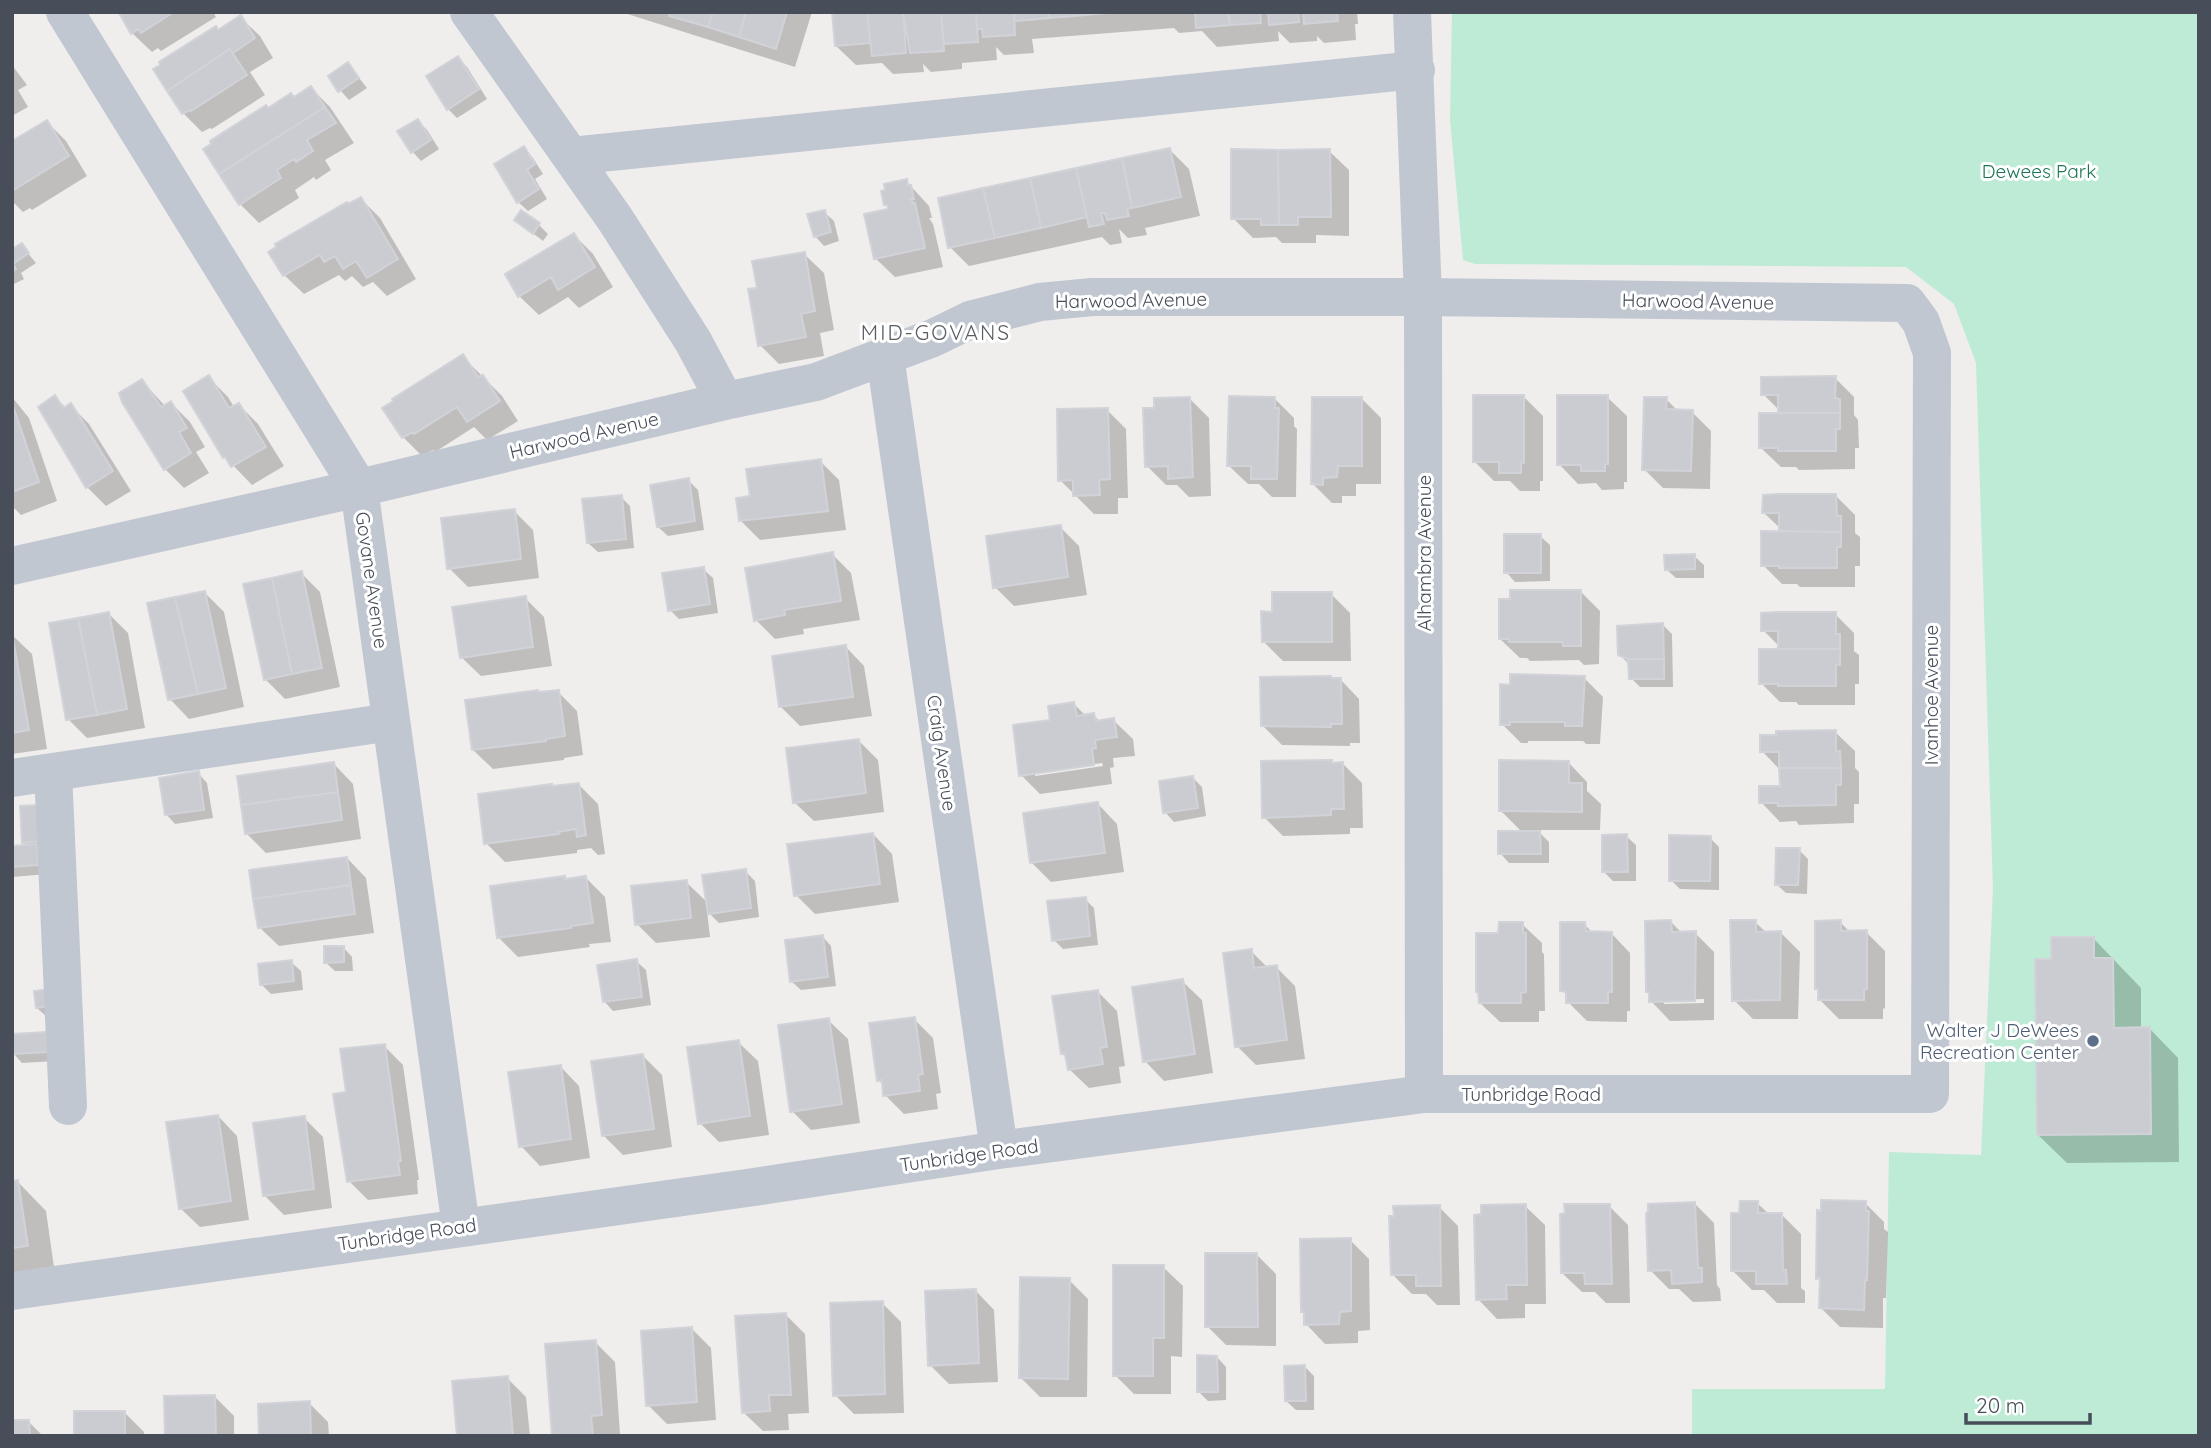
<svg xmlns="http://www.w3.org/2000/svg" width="2211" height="1448" viewBox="0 0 2211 1448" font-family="Quicksand,sans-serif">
<rect width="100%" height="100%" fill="#f0eded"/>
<!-- green -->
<path fill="#beebd5" d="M1452 12H2199V1436H1692V1389H1885L1889 1152 1981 1155 1993 889 1976 363 1954 304 1906 267 1475 264 1463 260 1450 120Z"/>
<!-- shadow -->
<path fill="#0003" fill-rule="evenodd" d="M120 12H213L216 17 161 51 158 48 152 52 132 33Z
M621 12H812L795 67Z
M834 12H1357L1358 24H1355L1356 40 1324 43 1317 36V41L1290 43 1278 31 1279 41 1217 47 1202 31 1179 33 1174 28 1032 39 1034 53 1004 55 996 47 997 60 962 63V69L931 72 923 64 924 72 893 74 882 63 856 65 836 46Z
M240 17 260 36 273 58 250 72 265 95 212 129 210 128 202 132 183 113 219 31Z
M458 58 467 67 487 99 457 118 448 109Z
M348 64 367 88 349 100 340 90Z
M12 65 27 85 18 90 28 107 12 116Z
M311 88 330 107 354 143 325 160 331 170 316 180 314 177 295 190 299 198 259 223 240 204 295 99Z
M418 121 427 130 439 149 421 161 412 151Z
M47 122 66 141 87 176 32 210 30 208 23 212 12 201V143Z
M524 149 533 158 543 174 535 179 547 199 528 211 518 202Z
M1170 150 1189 169 1200 216 1145 228 1147 235 1128 238 1119 229 1122 243 1110 245 1102 237 969 266 950 247Z
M1329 151 1349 170V236L1316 235V243H1282L1276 237 1253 238 1233 218Z
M906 181 929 206 932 218H929L933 224 943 267 895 277 875 258 891 210 886 204Z
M361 199 380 218 416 279 387 296 373 282 363 287 352 276 345 281 339 275 304 294 284 275 349 206Z
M824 212 834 221 839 241 824 246 815 236Z
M516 220 539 225 548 234 543 241Z
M574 235 593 254 613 287 579 308 568 297 539 315 519 296Z
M22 246 36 263 21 273 24 279 12 285V251Z
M804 254 824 273 834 330 820 333 824 356 779 364 760 345Z
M462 356 502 396 518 421 487 440 474 427 435 452 433 450 422 456 403 437Z
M209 378 228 397 234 407 239 405 258 424 284 466 252 485 225 457Z
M1835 378 1854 397V415L1858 420 1859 448H1855V469L1799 470 1796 467H1781L1761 448 1780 415V411L1763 394Z
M142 381 165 406 171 403 190 422 205 447 196 452 209 473 184 488 165 469Z
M12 397 29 418 57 501 21 515 12 506Z
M55 397 66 408 70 405 89 424 131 491 106 506 87 487Z
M1524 397 1543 416V481H1540V491H1520L1510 481H1494L1475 462Z
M1607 397 1627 416V482H1624V489L1602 490 1596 483 1578 484 1559 464Z
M1190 399 1209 418 1211 496 1189 497 1177 485H1166L1147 466 1156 409Z
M1275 399 1294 418V426L1297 429 1296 497H1272L1259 484H1248L1228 465Z
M1362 399 1381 418V484H1356V496H1342V503H1332L1313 484Z
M1666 399 1678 411 1692 412 1711 431 1710 489 1663 488 1644 469Z
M1107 410 1126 429 1128 498H1118V514H1094L1060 480Z
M820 461 839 480 846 530 760 540 741 521 752 497Z
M688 480 698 490 704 530 668 536 658 527Z
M1836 496 1855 515V533L1860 537V566H1855V587H1800L1797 584H1782L1763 565 1781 533V529L1764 513Z
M621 497 630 506 634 548 598 552 588 543Z
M514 511 533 530 539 578 468 587 449 568Z
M1060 527 1079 546 1087 595 1014 606 995 587Z
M1540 536 1550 545V581L1515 582 1506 572Z
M832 554 851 573 860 620 803 629 804 634 775 639 756 620Z
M1694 556 1704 565V578H1676L1666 569Z
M703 569 713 578 718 613 679 619 670 610Z
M301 573 320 592 340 687 285 699 265 679Z
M1581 592 1600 611 1599 664 1584 665 1579 660 1530 661 1527 658H1520L1500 639Z
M205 593 224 612 244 707 189 719 170 699Z
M1331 594 1350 613 1351 661H1283L1263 641 1274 614Z
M525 598 544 617 552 666 481 676 461 657Z
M109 614 128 633 145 728 87 738 68 719Z
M1835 614 1854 633V651L1859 655V684H1855V705H1799L1796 702H1780L1761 683 1780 651V647L1763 630Z
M1663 625 1672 634 1673 687H1640L1631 678 1629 664 1620 655Z
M12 635 32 654 47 749 12 754Z
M845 646 864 666 872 716 800 726 781 707Z
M1331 677 1333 680 1340 679 1359 699 1360 743H1350V746L1282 745 1263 726Z
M1584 678 1603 697 1600 744H1586L1583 741H1528V743H1521L1502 724Z
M558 692 577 711 583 755 564 758V760L493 769 473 750 540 694Z
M1074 704 1086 716 1094 715 1100 722 1113 720 1133 739 1135 756 1113 758 1114 767 1110 768 1112 784 1040 794 1021 775 1052 722ZM1102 763 1103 766 1035 776V772Z
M1835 732 1855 751V768L1859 772V804H1854V823L1799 825 1796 821 1780 822 1761 802 1782 787 1781 771 1762 751 1777 737Z
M858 740 878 760 884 812 814 821 794 802Z
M1331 762 1334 764H1343L1362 783 1363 828H1350V834L1283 836 1264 817Z
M1568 762 1587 782V791L1601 804 1600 830H1537L1549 842V863H1509L1500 853 1523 833 1501 811Z
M334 764 353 784 361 839 266 853 247 834Z
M198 773 207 783 213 818 175 824 166 814Z
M1192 777 1202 787 1206 816 1174 822 1165 812Z
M579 785 598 804 605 854 598 855 591 848 577 850V853L505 862 486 843 554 788Z
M1098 804 1117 824 1124 872 1051 882 1032 863Z
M40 807 47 874 13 877 12 848 28 847 23 842Z
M873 834 892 854 899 902 815 914 796 895Z
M1626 836 1636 845V881H1613L1604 872Z
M1710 838 1719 847V890L1680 889 1671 880Z
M1799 850 1808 859 1807 894 1786 893 1776 884Z
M347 858 366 878 374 933 279 946 259 927Z
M745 871 755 881 759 917 719 923 707 911 710 937 656 943 637 924 686 882 708 903Z
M586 878 605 897 611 942 589 944 590 947 518 957 498 937Z
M1085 899 1094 908 1098 945 1063 949 1054 940Z
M1671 922 1682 933H1695L1714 952V1020L1670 1021 1651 1001V994L1648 991ZM1704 999V1003L1664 1004V1000Z
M1755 922 1767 933H1781L1800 952 1798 1019H1753L1734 1000Z
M1840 922 1850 932H1866L1885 951V1008L1883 1009V1019H1839L1819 999 1817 988Z
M1522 924 1542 943V952L1544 954 1545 1011H1539V1022H1500L1480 1003 1500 935Z
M1584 924 1593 933H1611L1630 953V1011H1627V1022L1587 1021 1568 1002V996L1562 990Z
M822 936 831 946 836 986 801 990 791 981Z
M2093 938 2141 988V1029H2150L2178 1058 2179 1162 2067 1163 2038 1135 2053 961Z
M343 947 352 957 353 971H335L325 962Z
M1251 951 1268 968 1276 967 1295 986 1305 1059 1256 1065 1237 1046Z
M636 961 646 970 651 1005 613 1011 604 1001Z
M291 962 301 971 303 990 271 994 262 985Z
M1182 981 1202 1000 1213 1073 1164 1081 1145 1061Z
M1098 992 1117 1011 1125 1066 1119 1067 1121 1083 1089 1088 1069 1069 1068 1059 1062 1054Z
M36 993 60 1015 47 1017 37 1008Z
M914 1019 933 1038 941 1093 936 1094 938 1109 904 1114 885 1095 884 1085 878 1080Z
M828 1020 848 1039 860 1123 811 1130 792 1111Z
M45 1034 55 1061 22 1063 13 1053Z
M738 1042 758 1061 769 1135 719 1142 700 1123Z
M384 1046 403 1065 419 1180H417L418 1194 368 1200 349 1181 348 1093Z
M643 1056 662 1075 672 1147 623 1155 603 1135Z
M560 1066 579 1086 590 1158 540 1166 521 1146Z
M218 1116 237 1136 249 1220 200 1227 180 1208Z
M304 1118 323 1137 332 1208 284 1215 264 1195Z
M18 1182 46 1211 55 1274 12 1285V1183Z
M1757 1203 1769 1214H1781L1801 1234V1288L1805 1291V1303H1777L1764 1290H1752L1733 1271 1741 1215Z
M1865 1203 1884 1222V1229L1888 1232 1886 1298H1883V1328L1840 1327 1821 1308V1281L1818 1278Z
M1695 1204 1714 1223 1717 1285 1720 1289 1721 1301 1693 1302 1679 1289H1669L1650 1270Z
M1525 1206 1545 1225 1546 1304H1525V1318L1497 1319 1478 1299 1482 1216Z
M1609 1206 1628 1225 1630 1303H1606L1595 1292H1582L1562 1273Z
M1439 1207 1458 1226 1460 1305H1437L1426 1294H1412L1392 1274 1395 1217Z
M1350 1240 1369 1259 1370 1330 1358 1331V1343L1325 1344 1306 1324V1314L1302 1311Z
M1257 1255 1276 1274V1346L1226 1345 1207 1326Z
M1163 1267 1183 1286 1182 1357 1171 1356V1394H1134L1115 1375Z
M1069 1280 1088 1299 1087 1397H1040L1020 1377Z
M975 1290 994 1310 998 1382 949 1384 930 1365Z
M882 1303 901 1322 904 1413 854 1414 835 1395Z
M786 1315 805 1334 809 1413 788 1414 789 1430 763 1431 743 1412Z
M692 1329 711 1348 716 1420 667 1424 648 1405Z
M595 1342 615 1362 620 1434 553 1436Z
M1217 1357 1226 1367V1400L1208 1401 1199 1392Z
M1305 1367 1314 1376V1410H1296L1286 1401Z
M507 1378 526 1397 530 1436H459Z
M214 1396 234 1416V1436H166Z
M309 1403 328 1422 329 1436H261Z
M125 1413 144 1432V1436H76Z
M29 1422 43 1436H12Z"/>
<!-- building -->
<path fill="#caccd2" stroke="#d1d3d8" stroke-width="2" d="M174 12 141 33 138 29 131 34 119 13Z
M670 12H713L708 27 669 16Z
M713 12H746L739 37 708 27Z
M746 12H787L776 49 739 37Z
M832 12H867L870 43 835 46Z
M867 12H903L906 53 872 56Z
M903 12H941L944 51 910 53Z
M941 12H976L978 42 944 44Z
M976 12H1014L1015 35 983 37 982 29H977Z
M1014 12H1048L1049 18 1015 21Z
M1048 12H1084L1085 15 1049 18Z
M1084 12H1120L1085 15Z
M1195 12H1228L1230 25 1196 28Z
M1228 12H1260L1261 23 1230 25Z
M1268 12H1298L1299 22 1269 25Z
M1303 12H1337L1338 21 1304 24Z
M241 15 255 38 233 53 230 49 167 91 153 69 160 65 159 62 216 26 218 30Z
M230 49 247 75 191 111 190 110 182 114 167 91Z
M458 56 479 89 447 110 426 76Z
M348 62 359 78 338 92 328 76Z
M311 86 325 107 219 174 203 149 211 144 210 141 266 105 268 108 291 93 294 97Z
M325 107 336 123 307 140 313 151 296 162 294 159 277 170 281 178 239 205 219 174Z
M418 119 431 140 411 153 397 131Z
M47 120 69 156 12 191V141Z
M524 146 535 164 527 170 539 189 517 203 494 164Z
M1170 148 1181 197 1132 208 1122 158Z
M1231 149 1278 150 1279 225H1261V219H1231Z
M1330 149 1331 217H1298V225H1279L1278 150Z
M1122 158 1132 208 1127 209 1129 216 1107 220 1105 213H1101L1104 224 1089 227 1076 168Z
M1076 168 1087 217 1041 228 1030 178Z
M1030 178 1041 228 995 238 983 188Z
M907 179 908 185H911L914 199H911L913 203H915L925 248 874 259 864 214 888 209 887 205H884L881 191 885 190 884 184Z
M983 188 995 238 948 248 938 198Z
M361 197 398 259 367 278 356 261 343 269 335 256 324 262 320 255 283 276 268 252 276 247 275 244 347 202 348 204Z
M521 210 540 223 533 234 514 220Z
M825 210 831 232 814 237 807 214Z
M574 233 595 267 558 290 551 277 518 297 505 274Z
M22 243 29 253 13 264 16 269 12 272V249Z
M805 252 815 311 801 314 806 337 758 346 748 289 757 288 752 261Z
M463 354 478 377 483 375 500 401 467 422 457 407 414 434 413 432 402 438 382 408 393 401 392 399Z
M209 375 229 408 239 403 266 447 231 467 225 457 223 458 183 391Z
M1836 376 1835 398 1840 399V413H1778V395H1761V377Z
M142 379 161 407 171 401 187 428 179 432 191 453 164 470 122 402 119 393Z
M55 395 63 408 71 403 113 471 86 488 38 407Z
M1473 395H1524V463L1521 462V473H1499V462H1473Z
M1557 395H1608V464H1605V471H1581V465H1557Z
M1229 396 1275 397V408H1279L1277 479H1251V466H1227Z
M1190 397 1193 477 1168 479V466L1145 467 1143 408H1154V398Z
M1312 397H1362V466H1338L1337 477 1323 478V485L1311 484Z
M1644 397H1667L1666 409 1693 410 1691 471 1642 470Z
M12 403 39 482 12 492Z
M1108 408 1110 479 1099 480 1100 495 1073 496V480L1058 481 1057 409Z
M1759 413H1840V429H1836V451H1778V448H1759Z
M821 459 828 511 739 521 736 498 750 496 746 469Z
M689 478 695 521 657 527 650 485Z
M1779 494H1836L1837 516H1841V532L1779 531V513H1762L1763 495Z
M622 495 626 539 587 543 582 499Z
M515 509 521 559 447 569 441 518Z
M1061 525 1068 577 993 588 986 536Z
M1761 531 1841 532V547H1837V568H1779V566H1761Z
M1504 534H1541V573H1504Z
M833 552 841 601 784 610 785 615 754 621 745 568Z
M1695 554V569L1665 570 1664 555Z
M704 567 710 604 668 611 662 573Z
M302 571 322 668 292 674 272 578Z
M272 578 292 674 264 680 243 584Z
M1510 590H1581V646H1563L1562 642H1509V639H1499V599H1510Z
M205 591 226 688 198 694 175 597Z
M1272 592H1332V642H1262L1261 611 1272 612Z
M526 596 533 647 460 658 452 607Z
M175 597 198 694 168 700 147 603Z
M109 612 127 709 97 715 78 618Z
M1778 612H1836V634H1840V649H1778V631H1761V613Z
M78 618 97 715 66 720 49 623Z
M1663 623 1664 659H1628L1618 655 1617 626Z
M12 633 29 730 12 733Z
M846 645 853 697 779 707 772 656Z
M1759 649H1840V665H1836V686H1778V684H1759Z
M1628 659H1664V679H1629Z
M1510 674 1585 676 1582 726H1565V722H1510V725H1500V684L1510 685Z
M1331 676V678H1341L1342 724H1331V727L1261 726 1260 677Z
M538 690 539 692 559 690 565 736 546 739V741L472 750 465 700Z
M1074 702 1077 716 1094 713 1096 721 1114 718 1117 737 1095 740 1096 748 1092 749 1094 765 1019 776 1013 725 1050 720 1048 706Z
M1836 730V751H1840L1841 768H1779V752H1760V735H1776V731Z
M859 739 866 793 793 803 786 748Z
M1332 760V763L1343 762 1344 809H1331V815L1262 818 1261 761Z
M1499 760 1569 761V783H1582V812L1499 811Z
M334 762 338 792 241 805 237 776Z
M1779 768H1841V785H1836V805L1778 806V803H1759V786H1780Z
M199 771 204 810 165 815 159 778Z
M1193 776 1198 808 1163 813 1159 781Z
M579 783 586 835 577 837 576 829 558 832 559 834 484 844 478 794 552 784V786Z
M338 792 342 820 245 834 241 805Z
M1098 802 1105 853 1030 863 1023 813Z
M40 805 43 841 22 843 20 806Z
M1498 831H1540L1541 854H1498Z
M873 833 880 884 794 896 787 844Z
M1627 834 1628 872H1602V835Z
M1669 835 1711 836 1710 881H1669Z
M37 844 38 865 12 867V846Z
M1776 848H1800L1798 885H1775Z
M347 857 351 885 253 899 249 870Z
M746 869 751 908 708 914 702 875Z
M565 876V879L586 876 593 923 571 926V928L497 938 490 886Z
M687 880 691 918 635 925 631 886Z
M351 885 355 914 258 928 253 899Z
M1086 897 1090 936 1052 941 1047 901Z
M1671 920 1672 932 1696 931 1695 1001 1649 1002V992H1646L1645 921Z
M1730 920H1756V932L1781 931 1780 1000 1732 1001Z
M1841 920V931L1867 930V989L1864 990V1000H1818V989H1815V921Z
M1499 922H1523V933H1526V992L1521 993V1003H1479L1478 992H1476V933H1498Z
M1560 922H1585L1586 931 1612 932V992H1608V1003H1566V992L1560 991Z
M823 935 828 977 790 982 785 940Z
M2051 937H2094V958H2113L2114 1028 2150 1027 2151 1134 2037 1135 2035 959H2051Z
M324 946H344V962L324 963Z
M1252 949 1254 968 1277 965 1287 1040 1235 1047 1223 953Z
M637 959 642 997 603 1002 597 965Z
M292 960 294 981 260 985 258 964Z
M1183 979 1195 1054 1143 1062 1132 987Z
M50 989 52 1006 36 1008 34 991Z
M1098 990 1107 1047 1100 1048 1103 1064 1068 1070 1065 1054H1061L1052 996Z
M915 1017 923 1074 918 1075 920 1091 883 1096 882 1080 877 1081 869 1023Z
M829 1018 842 1104 790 1112 778 1025Z
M46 1032 47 1052 12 1054V1034Z
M739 1040 750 1116 698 1124 687 1047Z
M385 1044 401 1161H398L400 1175 347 1182 333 1094 346 1092 340 1049Z
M643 1054 654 1129 602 1136 591 1061Z
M561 1065 571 1139 519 1147 508 1072Z
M218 1115 231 1201 179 1209 166 1122Z
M305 1116 314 1189 263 1196 253 1123Z
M18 1180 28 1246 12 1248V1181Z
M1821 1200 1866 1201V1211H1869L1867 1280H1865L1864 1310 1819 1308 1820 1278 1816 1279 1817 1210 1821 1211Z
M1740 1201H1758V1213H1782L1783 1270H1786L1787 1284H1756V1271H1731V1213H1739Z
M1695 1202 1698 1268H1702V1282L1672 1284 1671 1270 1648 1271 1646 1213 1648 1212V1204Z
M1526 1204 1527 1285H1506L1507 1299 1476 1300 1474 1215 1481 1214V1205Z
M1564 1204H1610L1612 1284H1585L1584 1273H1561L1560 1214 1565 1213Z
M1440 1205 1441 1286H1416V1275H1391L1389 1216H1394L1393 1206Z
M1351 1238V1311L1340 1312 1339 1324 1304 1325V1312H1301L1300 1239Z
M1205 1253H1257L1258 1327H1205Z
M1113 1265H1164V1338H1153V1376H1113Z
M1020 1277 1070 1278 1068 1379 1019 1378Z
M976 1289 979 1363 928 1366 925 1291Z
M883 1301 885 1394 833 1396 830 1303Z
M786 1313 791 1395H769L770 1411 742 1413 735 1316Z
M692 1327 697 1402 646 1406 641 1331Z
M596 1340 602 1415 591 1416 593 1436H552L545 1344Z
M1197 1355 1217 1356 1218 1392H1197Z
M1305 1365 1306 1401H1285L1284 1366Z
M508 1376 513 1436H457L452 1381Z
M215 1395 216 1436H165L164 1396Z
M310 1401 311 1436H259L258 1404Z
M74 1411H125V1436H74Z
M12 1420H29L30 1436H12Z"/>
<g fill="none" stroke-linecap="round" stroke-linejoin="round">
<!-- minor -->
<path stroke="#c1c7d1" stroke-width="38" d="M65 12 359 488 461 1227
M469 12 615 219 693 341 725 401
M1412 12 1423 297 1424 1094
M571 156 1416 70
M885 356 999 1150
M12 566 359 488 725 401 816 382 933 338 970 320 1040 302 1092 297H1423L1907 303 1921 322 1932 353 1930 1094H1424L999 1150 747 1188 12 1291
M53 772 68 1106
M12 778 391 722"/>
</g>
<!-- markers -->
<circle fill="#5c6f8a" stroke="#fff" stroke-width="2.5" cx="2093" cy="1041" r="7"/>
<g text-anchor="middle" stroke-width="6" stroke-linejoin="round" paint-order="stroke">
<!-- park labels -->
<g font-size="19" fill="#1d7554" stroke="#fff">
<text x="2039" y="178">Dewees Park</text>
</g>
<!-- street labels -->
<g font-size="19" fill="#474e59" stroke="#fff">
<text transform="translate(1131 300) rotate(-1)" y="7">Harwood Avenue</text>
<text transform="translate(1698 301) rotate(1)" y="7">Harwood Avenue</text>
<text transform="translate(584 435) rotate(-13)" y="7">Harwood Avenue</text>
<text transform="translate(1424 553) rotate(-90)" y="7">Alhambra Avenue</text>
<text transform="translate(372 580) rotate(82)" y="7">Govane Avenue</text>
<text transform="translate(1931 695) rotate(-90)" y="7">Ivanhoe Avenue</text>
<text transform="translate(942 753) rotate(82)" y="7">Craig Avenue</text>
<text x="1531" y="1101">Tunbridge Road</text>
<text transform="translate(969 1155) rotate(-8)" y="7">Tunbridge Road</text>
<text transform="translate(407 1234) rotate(-8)" y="7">Tunbridge Road</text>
</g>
<!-- service labels -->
<g font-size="19" fill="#4e5e75" stroke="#fff" text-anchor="end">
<text x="2079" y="1037">Walter J DeWees<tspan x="2079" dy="22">Recreation Center</tspan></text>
</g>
<!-- neighbourhood labels -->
<g font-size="21" letter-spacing="2" fill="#5a5d61" stroke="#fff">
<text x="936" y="340">MID-GOVANS</text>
</g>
</g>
<!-- border -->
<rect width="2211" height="1448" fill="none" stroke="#474e59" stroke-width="28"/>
<!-- scale -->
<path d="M1966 1413v10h124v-10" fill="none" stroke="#474e59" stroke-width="3.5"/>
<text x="1976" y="1413" font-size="21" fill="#474e59" stroke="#ffffff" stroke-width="5" paint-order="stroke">20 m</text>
</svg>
